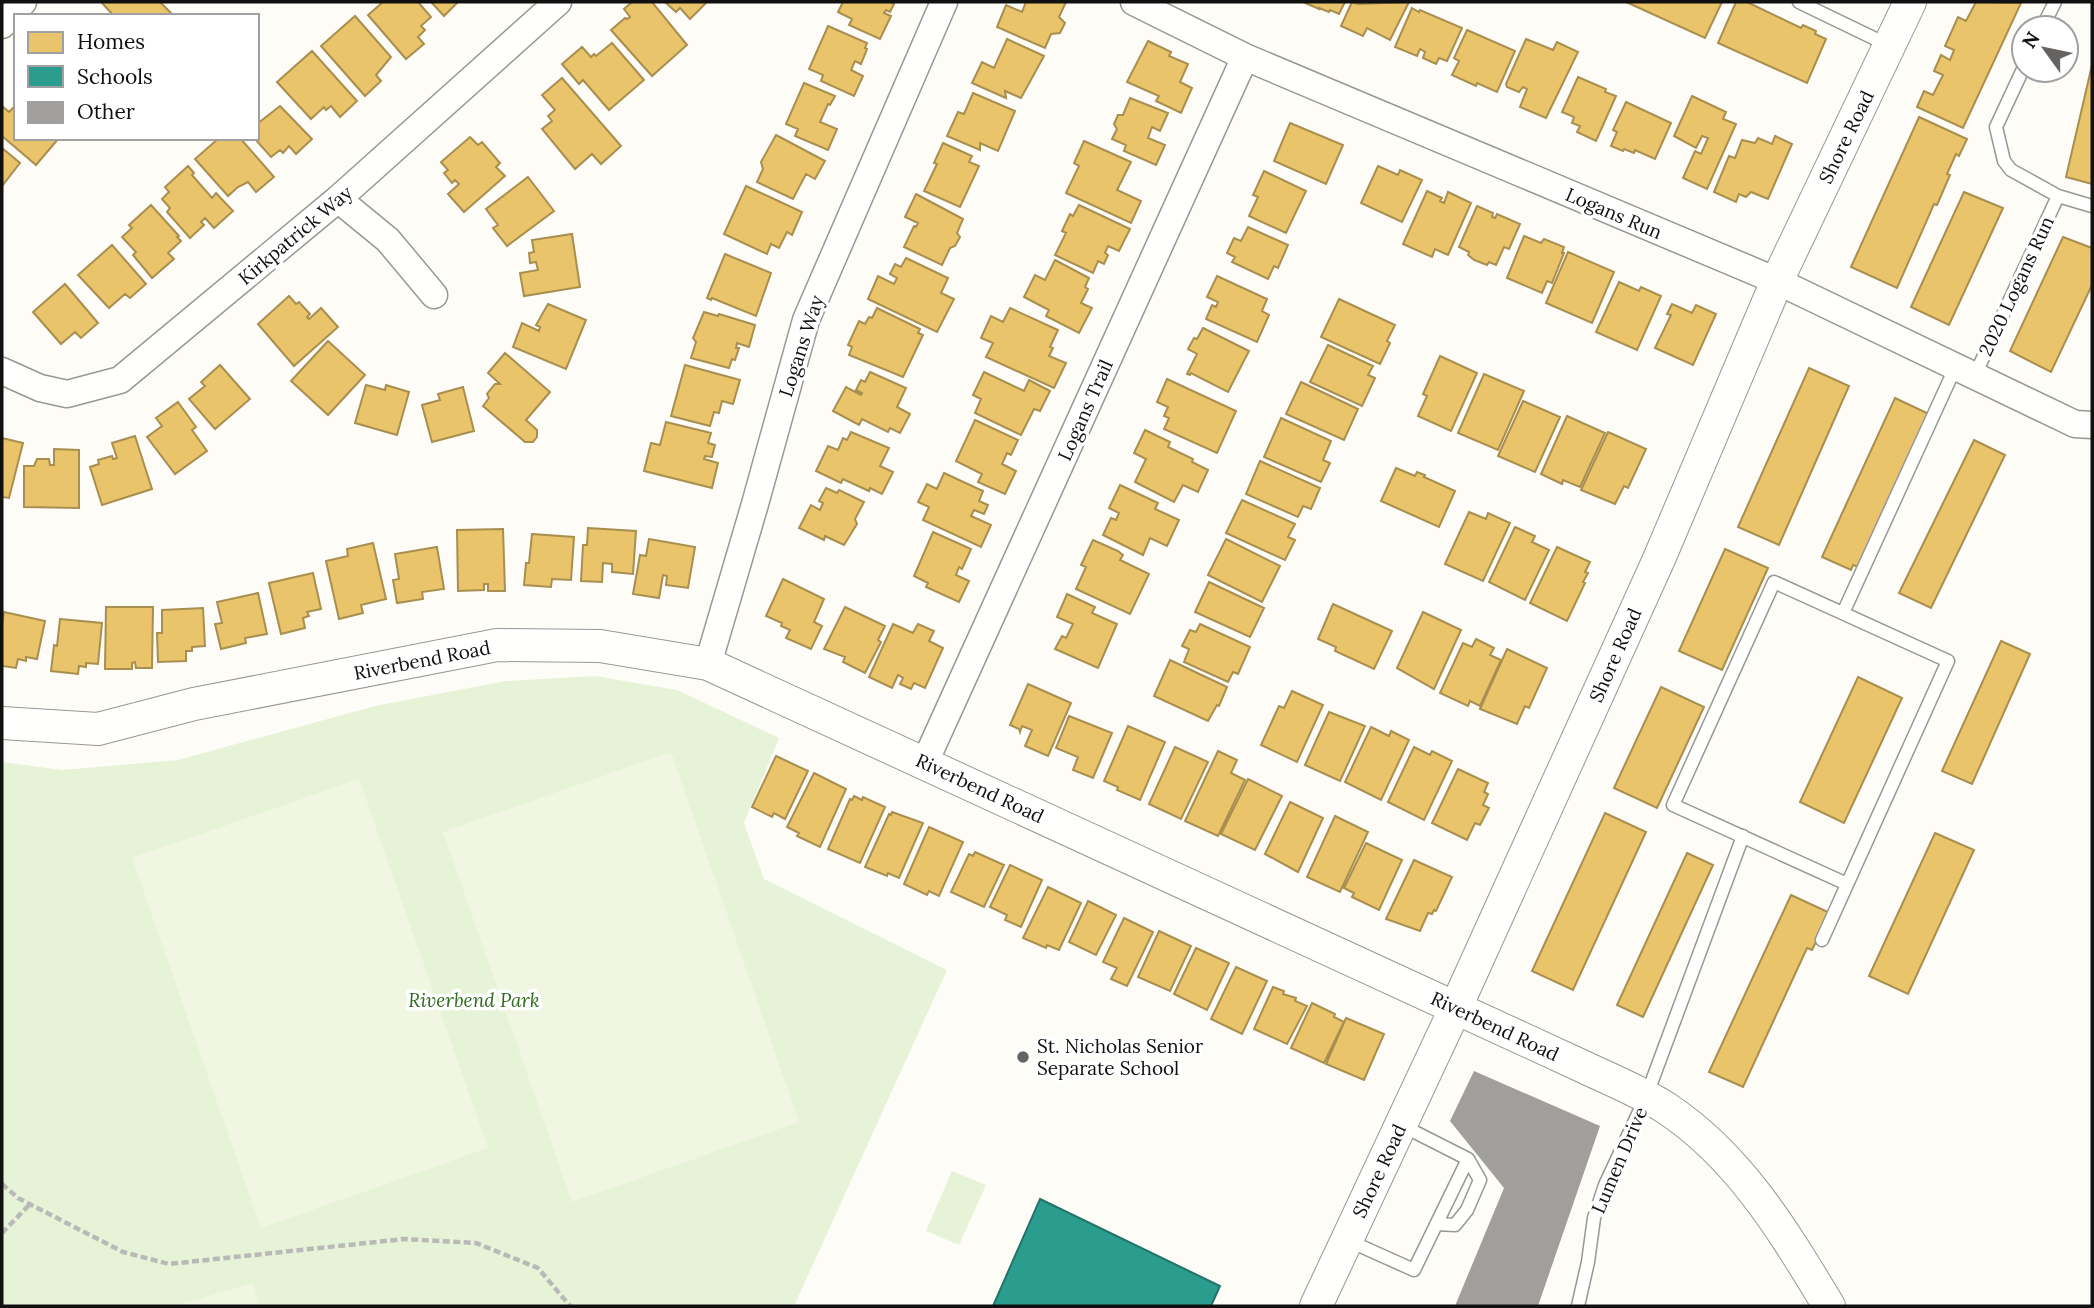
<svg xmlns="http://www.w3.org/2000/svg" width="2094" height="1308" viewBox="0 0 2094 1308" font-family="Lora,serif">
<rect width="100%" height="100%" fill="#fdfcf7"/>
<!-- green -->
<path fill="#e7f3d7" d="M595 676 677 690 779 738 744 823 764 879 947 970 794 1306H2V762L62 770 178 760 375 706 506 681Z
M952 1171 986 1185 959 1245 926 1231Z"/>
<!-- pitch -->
<path fill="#f0f6e1" d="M671 752 799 1122 572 1202 443 832Z
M359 779 488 1148 261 1228 132 858Z
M253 1283 259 1306H175Z"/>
<!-- homes -->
<path fill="#e9c46a" stroke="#a88e4f" stroke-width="2" d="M101 2H160L174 16H114Z
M383 2H418L431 17 421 26 425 30 418 37 424 44 406 59 368 15Z
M431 2H455L457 3 444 16Z
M632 2H652L687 45 652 76 611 30 625 18 627 19 630 17 624 9Z
M665 2H707L690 19 680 8 676 12Z
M843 2H890L894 4 890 12 886 10 884 13 891 16 880 39 849 25 852 19 838 12Z
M1026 2H1066L1059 17 1065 23 1060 33 1051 34 1045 48 997 27 1006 5 1022 12Z
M1303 2H1345L1339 14 1330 10 1329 12 1319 8V9Z
M1352 2 1358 4 1409 2 1390 40 1367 28 1363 36 1341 26Z
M1626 2H1722L1705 38Z
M1736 2H1747L1801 28 1803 25 1816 31 1815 34 1826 39 1807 83 1718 43Z
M1976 2 2021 3 1963 128 1917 107 1924 91 1933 95 1943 75 1934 71 1941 55 1950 60 1954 50 1945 46 1958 17 1966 21Z
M1412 8 1419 12 1420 10 1462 28 1447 61 1439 58 1436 64 1423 58 1425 52 1420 49 1417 56 1395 47Z
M355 16 391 57 376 75 381 81 365 96 321 46Z
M828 26 867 43 865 48 867 49 861 64 855 61 851 70 863 76 854 96 821 81 823 75 809 69Z
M1467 30 1515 51 1497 92 1477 83 1476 86 1452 75 1459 61 1454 58Z
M1007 39 1044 56 1021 98 1005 91 1006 98 972 83 982 62 994 68Z
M1526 39 1553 50 1557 42 1578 52 1546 118 1520 107 1527 89 1523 87 1519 92 1507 87 1506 84Z
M1148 41 1171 52 1169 56 1188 64 1180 82 1192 88 1181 113 1156 101 1159 96 1127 82Z
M612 43 644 80 609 110 583 80 579 84 562 64 582 47 591 57 594 54 596 56Z
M312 51 357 101 340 117 331 106 326 110 324 107 311 119 277 82Z
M2092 65V184L2066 177Z
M1578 77 1606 89 1605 92 1616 96 1596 141 1577 132 1580 126 1572 123 1574 117 1562 112Z
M562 78 621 146 601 164 592 154 575 169 542 129 552 121 548 116 555 110 542 95Z
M804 83 835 96 830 105 828 104 820 122 837 129 828 150 795 136 798 129 786 124Z
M973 93 1015 111 998 151 980 143V150L947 136 958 112 964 114Z
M1692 96 1726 112 1723 119 1736 124 1707 189 1683 178 1695 151 1701 154 1708 138 1702 136 1696 148 1674 136Z
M1130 98 1168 113 1160 131 1152 127 1148 138 1165 145 1156 165 1124 151 1126 145 1112 139 1117 129 1114 124 1118 115H1123Z
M1626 102 1671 123 1655 159 1635 150 1634 153 1624 149 1623 151 1611 146 1617 132 1613 130Z
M2 106 9 112 13 108 16 109V138H59L36 165 2 136Z
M280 106 312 139 296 154 289 146 283 153 280 150 271 157 254 138H257V124Z
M1919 117 1967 139 1959 156 1956 154 1947 174 1950 175 1937 205 1934 204 1897 288 1851 267Z
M1290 123 1343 145 1326 184 1274 161Z
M776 135 825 161 815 179 806 174 793 199 757 182 763 169 761 162Z
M1775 136 1792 144 1768 199 1751 192 1746 197 1739 194 1736 202 1714 192 1729 156 1735 158 1742 140 1755 143 1758 138 1772 144Z
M470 137 478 145 482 142 500 163 496 167 505 176 464 212 448 194 459 184 455 180 452 183 444 173 448 170 441 162Z
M219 138H240L274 177 256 192 248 182 238 187 228 196 195 159Z
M1084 141 1131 162 1117 190 1141 201 1131 223 1066 193 1079 166 1074 163Z
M943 143 972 156 969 162 979 166 960 207 924 191 937 164 934 163Z
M2 148 20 163 2 186Z
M188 166 194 173 192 175 212 198 216 193 233 211 214 228 205 218 201 222 204 225 190 238 167 212 170 208 162 199 169 192 165 187Z
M1378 166 1398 175 1400 170 1422 180 1402 222 1361 203Z
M1264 171 1306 191 1286 233 1249 216 1258 197 1253 195Z
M528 177 554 211 507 246 493 228 498 225 486 209Z
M746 186 802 212 792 235 787 232 779 248 771 244 767 254 724 234Z
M1427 191 1442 198 1440 201 1444 203 1448 192 1471 203 1448 255 1435 249 1432 257 1403 244Z
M1964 192 2003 208 1949 325 1911 307Z
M916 194 963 219 957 233 960 237 955 246 950 248 942 265 904 247 914 226 916 227 918 223 905 217Z
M151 205 179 236 177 237 181 241 168 253 174 259 152 278 133 255 136 252 122 237 132 228 129 225Z
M1079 205 1130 229 1119 251 1108 246 1105 253 1108 255 1104 264 1098 261 1093 273 1055 255 1066 233 1062 231 1070 214 1073 216Z
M1477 206 1493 213 1492 217 1495 218 1497 214 1520 224 1509 249 1504 247 1496 265 1489 262 1487 265 1474 260 1468 255 1469 252 1459 247Z
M1248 227 1288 245 1278 268 1274 266 1268 279 1232 262 1235 257 1227 253 1234 238 1241 241Z
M572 234 580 287 524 296 520 273 538 270 536 262 530 263 529 253 534 252 532 240Z
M1524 236 1541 243 1544 239 1564 247 1562 253H1564L1552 283 1547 281 1542 293 1507 278Z
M2063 237 2092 248V285L2051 372 2010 351Z
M112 245 146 284 130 298 125 294 109 308 78 275Z
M1568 252 1614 272 1592 323 1546 303Z
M725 254 771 273 756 316 712 298 711 300 707 298Z
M906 258 948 278 941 293 954 299 937 332 868 299 878 276 894 284 897 278 890 274 895 264 901 267Z
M1055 260 1089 278 1085 287 1088 289 1081 303 1092 308 1079 333 1046 316 1049 310 1024 297 1035 275 1045 280Z
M1217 276 1267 299 1262 311 1269 315 1257 342 1206 319 1212 305 1216 307 1218 302 1207 297Z
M1619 282 1639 291 1641 287 1661 296 1637 350 1596 332Z
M65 284 98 323 81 338 75 332 61 344 33 312Z
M289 296 296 304 299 302 310 314 307 317 309 319 321 308 338 327 294 366 258 324Z
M1339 299 1395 325 1387 341 1390 343 1380 364 1321 337Z
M548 304 586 320 566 369 513 347 522 323 539 331 540 327 536 325Z
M1672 304 1692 313 1696 305 1716 314 1693 365 1655 348 1671 315 1667 314Z
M877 308 920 329 918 333 923 335 903 377 849 355 852 347 848 345 859 321 865 324 869 317 872 318Z
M1010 308 1058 330 1050 347 1053 348 1049 356 1066 363 1054 388 986 357 993 343 981 338 991 316 1003 322Z
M704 312 718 316 719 314 755 325 749 347 737 343 736 348H739L735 360 732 359 729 368 691 358 696 342 693 338Z
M1203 328 1249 351 1228 392 1191 373 1190 375 1187 374 1197 354 1188 349 1194 338 1197 339Z
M328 341 365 375 328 415 291 381Z
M1328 345 1373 366 1368 375 1375 378 1362 406 1310 382Z
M505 353 550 392 526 420 537 430V437L533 442H525L483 406 489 398 487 394 495 384H500L488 373Z
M1440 356 1477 373 1451 431 1418 416 1427 396 1423 394Z
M220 365 250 399 215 429 189 399 205 386 201 382Z
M685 365 740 380 733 404 722 401 719 413 714 412 710 426 671 416Z
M1809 368 1849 386 1779 545 1738 527Z
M870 372 906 388 897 407 910 414 900 433 890 428 888 432 862 419 859 425 833 411 846 387 861 395 862 393 856 390 861 380 865 382Z
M984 372 1024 391 1029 380 1050 391 1040 411 1034 409 1021 435 975 413 981 399 973 395Z
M1484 374 1524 391 1498 450 1458 433Z
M1167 379 1236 411 1217 453 1164 429 1169 418 1164 416 1168 407 1157 402Z
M1301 382 1358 409 1344 440 1286 414Z
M366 385 385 390 386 385 409 392 397 435 355 423Z
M463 387 474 431 432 442 422 405 440 400 438 394Z
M1895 398 1929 414 1859 567 1853 565 1851 570 1822 557Z
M1523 401 1560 417 1535 472 1498 456Z
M178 402 196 427 192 430 207 451 175 474 147 437 162 426 156 418Z
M1567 416 1605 433 1580 487 1563 480 1562 484 1541 474Z
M1281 418 1331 441 1323 460 1330 463 1321 482 1264 457Z
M975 420 1018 440 1011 455 1007 453 1002 464 1016 471 1005 494 978 482 982 474 956 461Z
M666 422 711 433 708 443 715 445 712 457 705 456 704 459 718 463 712 488 644 471 651 443 660 445Z
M1145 430 1170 442 1168 447 1193 459 1192 462 1208 470 1198 492 1183 485 1174 502 1135 482 1146 459 1134 453Z
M851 432 889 448 880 466 893 472 882 494 870 488 869 491 843 479 841 483 816 471 828 446 838 450 843 438 847 440Z
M1608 432 1646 449 1628 488 1624 486 1615 504 1581 490Z
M135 436 152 489 102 505 90 467 99 464 98 460 112 456 113 459 117 458 112 443Z
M2 438 23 443 9 498 2 497Z
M1974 440 2005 455 1931 608 1899 593Z
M54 449 79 450V508L24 507V466H34L37 459H49L50 465H54Z
M1260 461 1320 488 1311 509 1303 506 1298 517 1246 494Z
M1396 468 1415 476 1417 472 1425 475 1424 477 1455 491 1439 527 1381 501Z
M944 473 983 491 979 501 988 505 984 514 974 510 971 516 991 525 981 547 923 520 929 507 918 502 927 484 937 489Z
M1120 485 1158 503 1155 509 1179 520 1167 546 1150 538 1143 555 1103 535 1111 518 1116 520 1119 513 1109 508Z
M826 488 837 493 839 490 864 502 855 519 857 524 844 545 825 536 824 540 799 528 811 505 820 510 823 503 819 501Z
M1242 500 1295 524 1288 537 1295 540 1285 560 1226 533Z
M1469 512 1486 519 1488 513 1510 523 1483 581 1445 564Z
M1515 527 1535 536 1532 542 1549 550 1525 600 1489 582Z
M588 528 636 531 633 574 612 572V564L603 563 602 582 581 581 583 545H587Z
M503 529 505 591H488V584H484V590L458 591 457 530Z
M933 532 971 549 962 569 959 567 956 575 969 581 959 602 926 587 928 583 914 576Z
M532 534 574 537 571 580 552 579 551 587 524 585 526 563H529Z
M649 539 695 547 688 588 666 585 667 576 663 575 659 598 633 594 640 555 646 556Z
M1226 539 1280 566 1262 602 1208 575Z
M1093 540 1118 551 1123 555 1120 560 1149 574 1130 614 1076 589 1086 567 1081 565Z
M373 543 386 599 361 605 363 613 339 619 326 561 348 556 347 549Z
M437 547 444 589 422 592 423 599 397 603 393 580 399 579 395 554Z
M1557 547 1590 562 1585 572 1588 573 1583 582 1585 583 1567 621 1530 603Z
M1725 549 1768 568 1722 670 1679 651Z
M313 573 321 609 307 612 309 616 303 618 305 628 281 634 269 583Z
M783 579 824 599 814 622 822 626 811 649 786 638 790 630 781 626 782 623 766 616Z
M1209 582 1264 608 1250 637 1195 612Z
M258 593 267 634 245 638 246 643 221 649 215 624 222 623 217 602Z
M1067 594 1095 607 1092 613 1117 624 1098 668 1055 649 1062 636 1066 638 1073 624 1057 617Z
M1333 604 1392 631 1374 669 1335 651 1336 647 1318 639Z
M106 607H153L152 668H136L135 662 132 663V669H105Z
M845 607 885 626 878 640 881 642 865 673 843 662 845 657 824 649Z
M203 608 205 646 192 647V651H186V661L158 662 157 633H162V610Z
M4 612 45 621 37 659 26 657V661L18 659 16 668 2 666V624Z
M1423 612 1461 630 1434 689 1397 668Z
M60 619 102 623 98 664 86 663V667L79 666 78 674 51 671 54 645 57 646Z
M893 624 913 633 918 624 934 631 929 641 943 648 925 688 914 683 911 689 900 684 903 678 898 675 892 688 869 677Z
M1200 624 1250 647 1238 674 1233 672 1228 682 1184 662 1189 649 1182 646 1190 630 1196 632Z
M1476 639 1494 648 1490 655 1501 660 1480 706 1470 701 1468 706 1440 693 1463 643 1472 647Z
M2001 641 2030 654 1972 784 1942 771Z
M1507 649 1547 668 1529 708 1525 706 1517 724 1480 709Z
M1170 660 1227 687 1219 706 1217 705 1208 721 1154 696Z
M1858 677 1902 698 1844 823 1800 802Z
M1028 684 1071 703 1048 756 1025 746 1032 730 1022 726 1020 732 1019 729 1010 725Z
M1661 687 1704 707 1657 808 1614 788Z
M1292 691 1323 705 1297 762 1261 745 1279 706 1284 708Z
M1329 712 1365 726 1340 781 1305 765Z
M1069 716 1112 733 1093 778 1073 770 1078 757 1056 748Z
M1128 726 1165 742 1140 800 1117 790 1118 787 1104 781Z
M1371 727 1389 736 1391 731 1409 740 1381 800 1345 782Z
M1175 747 1208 762 1181 819 1149 804Z
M1414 747 1430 755 1432 751 1452 761 1424 820 1388 802Z
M1218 751 1237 760 1231 773 1245 780 1218 836 1185 821Z
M776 756 808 771 785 819 774 813 772 817 752 807Z
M1458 769 1488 783 1484 792 1488 794 1483 805 1489 808 1480 825 1475 823 1467 840 1432 823Z
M814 773 846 789 820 847 797 836 799 833 787 827Z
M1248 779 1282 796 1255 850 1221 834Z
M854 796 862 800 863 797 885 807 860 863 828 849 850 799 852 800Z
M1290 802 1323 818 1298 872 1265 854Z
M892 812 923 823 899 878 888 873 887 876 865 867 889 814 891 815Z
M1605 813 1646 832 1573 990 1532 971Z
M1335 816 1368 832 1340 892 1307 877Z
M929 827 963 842 939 896 929 891 927 895 904 884Z
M1935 833 1974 850 1908 994 1869 976Z
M1366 843 1402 860 1379 910 1352 897 1354 893 1344 888Z
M975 852 1004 865 984 907 951 892 969 854 973 856Z
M1687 853 1713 865 1643 1017 1617 1005Z
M1414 860 1452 877 1436 911 1434 910 1432 914 1428 913 1420 931 1386 919Z
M1010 865 1042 880 1021 927 1005 920 1007 915 990 907Z
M1048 887 1081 903 1059 950 1047 945 1046 948 1023 938Z
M1791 895 1830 913 1812 950 1807 948 1743 1087 1709 1072Z
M1088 901 1116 915 1096 955 1069 942Z
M1124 918 1153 932 1127 986 1111 979 1117 968 1103 962Z
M1159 931 1191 946 1170 991 1138 977Z
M1196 948 1229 963 1207 1010 1174 994Z
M1236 967 1267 981 1242 1034 1211 1019Z
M1273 987 1284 991 1283 994 1296 998 1295 1001 1307 1006 1287 1044 1254 1029Z
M1312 1003 1335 1014 1334 1017 1344 1022 1324 1063 1291 1048Z
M1346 1018 1384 1034 1364 1080 1326 1064Z"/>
<!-- schools -->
<path fill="#2a9d8f" stroke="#227369" stroke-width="2" d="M1040 1199 1220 1286 1211 1306H993Z"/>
<!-- building -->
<path fill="#a19f9c" d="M1474 1071 1600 1126 1538 1306H1455L1504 1188 1450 1121Z"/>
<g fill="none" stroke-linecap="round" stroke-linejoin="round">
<defs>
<path id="service" d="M1799 2 1890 46
M2042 28 2055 2
M2024 67 1996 127 2004 161 2011 170 2058 196 2092 206
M1975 375 2058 196
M1843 613 1956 366
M1822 940 1948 661 1774 582 1673 805 1847 884
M1437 1224 1455 1225 1467 1210 1480 1180 1468 1159
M1347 1240 1414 1270 1468 1159 1401 1125
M1578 1306 1588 1262 1594 1218 1605 1185 1646 1097 1743 836"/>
<path id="minor" d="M1134 2 1245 57 1777 281 2075 424 2092 425
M2 25 23 2
M338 199 388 240 434 295
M2 371 40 388 67 394 120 380 338 199 558 2
M708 664 755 504 806 320 944 2
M925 762 1245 57"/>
<path id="tertiary" d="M2 723 98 729 194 704 497 645 600 646 708 664 1584 1067C1611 1080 1641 1092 1666 1108 1740 1157 1784 1232 1829 1306
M1316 1306 1456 1007 1659 559 1777 281 1910 2"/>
</defs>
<!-- service casing -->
<use href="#service" stroke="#979795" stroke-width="15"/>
<!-- minor casing -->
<use href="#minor" stroke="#979795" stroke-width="29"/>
<!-- tertiary casing -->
<use href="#tertiary" stroke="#979795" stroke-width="34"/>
<!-- path -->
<path stroke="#b9b9b8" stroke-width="4.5" stroke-dasharray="7 3.5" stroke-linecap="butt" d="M2 1184 18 1198 123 1252 169 1264 404 1239 476 1243 538 1268 570 1306
M2 1233 30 1204"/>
<!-- service -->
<use href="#service" stroke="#fffffe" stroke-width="12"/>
<!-- minor -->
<use href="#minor" stroke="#fffffe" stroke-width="26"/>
<!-- tertiary -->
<use href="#tertiary" stroke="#fffffe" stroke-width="32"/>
</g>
<!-- markers -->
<circle fill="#646362" stroke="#fff" stroke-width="2.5" cx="1023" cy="1057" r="7"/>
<g text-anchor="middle" stroke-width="7" stroke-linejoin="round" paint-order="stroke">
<!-- street labels -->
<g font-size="19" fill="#111" stroke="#fff">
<text transform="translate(1846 137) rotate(-64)" y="7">Shore Road</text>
<text transform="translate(1614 213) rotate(23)" y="7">Logans Run</text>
<text transform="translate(295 235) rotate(-40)" y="7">Kirkpatrick Way</text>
<text transform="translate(2016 286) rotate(-65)" y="7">2020 Logans Run</text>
<text transform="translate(801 346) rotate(-72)" y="7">Logans Way</text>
<text transform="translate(1085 410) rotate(-66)" y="7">Logans Trail</text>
<text transform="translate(1615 655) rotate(-66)" y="7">Shore Road</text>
<text transform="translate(422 660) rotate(-11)" y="7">Riverbend Road</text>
<text transform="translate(980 788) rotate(25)" y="7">Riverbend Road</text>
<text transform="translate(1495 1026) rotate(25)" y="7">Riverbend Road</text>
<text transform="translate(1619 1160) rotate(-67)" y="7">Lumen Drive</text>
<text transform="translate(1379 1171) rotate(-65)" y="7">Shore Road</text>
</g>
<!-- park labels -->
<g font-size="19" font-style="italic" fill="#2f6b1f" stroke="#fff">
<text x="474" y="1007">Riverbend Park</text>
</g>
<!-- poi labels -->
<g font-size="19" fill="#111" stroke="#fff" text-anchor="start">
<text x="1037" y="1053">St. Nicholas Senior<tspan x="1037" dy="22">Separate School</tspan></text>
</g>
</g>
<!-- border -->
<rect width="2094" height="1308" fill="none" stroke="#111111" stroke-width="7"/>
<!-- legend -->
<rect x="14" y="14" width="245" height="126" fill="#ffffff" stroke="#a0a0a0" stroke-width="2"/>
<rect x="28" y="32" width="35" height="21" fill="#e9c46a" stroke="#a0a0a0" stroke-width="2"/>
<text x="77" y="49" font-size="21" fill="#111111">Homes</text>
<rect x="28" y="66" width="35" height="21" fill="#2a9d8f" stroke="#a0a0a0" stroke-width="2"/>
<text x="77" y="84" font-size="21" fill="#111111">Schools</text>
<rect x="28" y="102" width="35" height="21" fill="#a19f9c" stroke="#a0a0a0" stroke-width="2"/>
<text x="77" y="119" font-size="21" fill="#111111">Other</text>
<!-- north arrow -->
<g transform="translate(2045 49) rotate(303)"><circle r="33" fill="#ffffff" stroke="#a0a0a0" stroke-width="2"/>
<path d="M0-5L12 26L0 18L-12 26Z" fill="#646362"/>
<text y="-10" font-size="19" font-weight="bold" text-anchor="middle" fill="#111111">N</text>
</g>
</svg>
